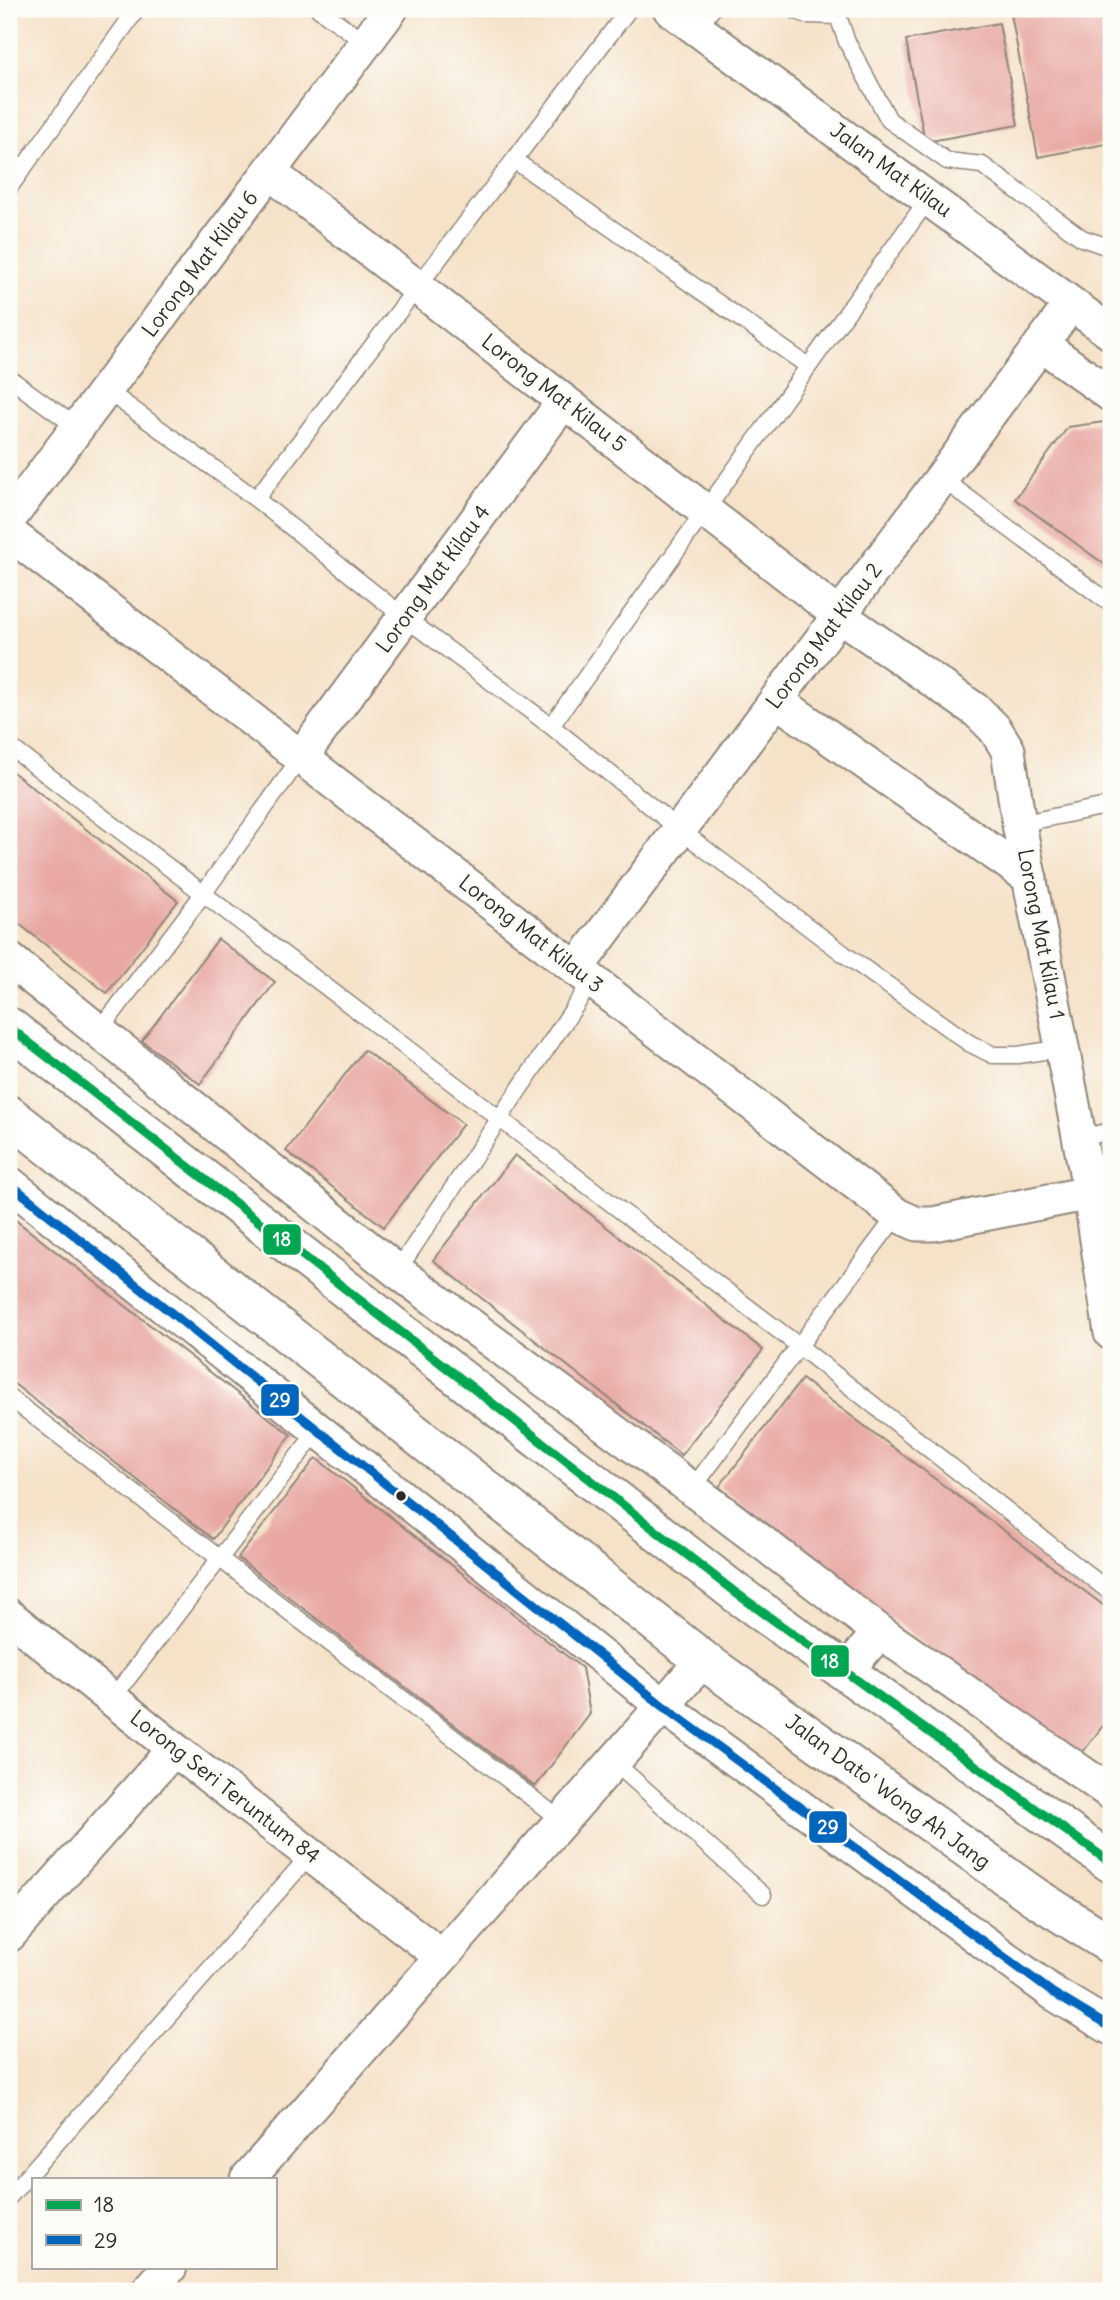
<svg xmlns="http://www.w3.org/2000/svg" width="1120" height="2300" viewBox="0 0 1120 2300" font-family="Delius,sans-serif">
<rect width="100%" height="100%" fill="#fdfcf7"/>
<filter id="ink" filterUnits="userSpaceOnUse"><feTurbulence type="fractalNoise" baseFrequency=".0143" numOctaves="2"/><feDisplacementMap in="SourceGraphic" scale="14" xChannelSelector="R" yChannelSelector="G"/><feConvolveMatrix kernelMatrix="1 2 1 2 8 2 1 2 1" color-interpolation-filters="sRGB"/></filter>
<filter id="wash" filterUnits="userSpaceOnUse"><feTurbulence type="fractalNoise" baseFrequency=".00686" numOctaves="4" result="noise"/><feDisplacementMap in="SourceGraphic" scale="28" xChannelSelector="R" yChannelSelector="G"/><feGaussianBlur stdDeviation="1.57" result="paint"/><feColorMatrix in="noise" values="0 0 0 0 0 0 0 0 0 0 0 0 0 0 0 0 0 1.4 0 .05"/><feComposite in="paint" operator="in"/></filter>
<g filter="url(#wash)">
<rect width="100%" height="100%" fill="#f5e2c9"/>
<g id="blocks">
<!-- building -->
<path fill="#e8a7a3" d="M1010 9H1111V143L1038 157Z
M999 23 1018 125 925 142 906 40Z
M1104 422 1111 428V569L1015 499 1068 427Z
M9 769 178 901 107 993 9 916Z
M218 939 275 982 200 1084 142 1041Z
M364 1050 463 1124 384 1227 286 1151Z
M515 1155 763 1350 681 1455 433 1260Z
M9 1215 291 1435 213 1539 9 1380Z
M802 1379 1111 1611V1715L1076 1761 719 1487Z
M316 1458 582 1668 590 1714 535 1787 238 1558Z"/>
</g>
</g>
<g filter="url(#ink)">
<use href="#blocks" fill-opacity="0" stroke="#90867a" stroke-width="2"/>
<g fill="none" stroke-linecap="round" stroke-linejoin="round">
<defs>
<path id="service" d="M319 9 366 43
M792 9 807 15 838 16
M840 9 838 16 847 42 889 120 947 161 982 165 1082 238 1111 248
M698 29 712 9
M514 160 808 366
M9 188 137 9
M9 378 78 428
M106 390 256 499 404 617 551 726 680 830 844 954 969 1043 993 1055H1018L1063 1048
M941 478 1111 604
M256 499 629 9
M551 726 929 198
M9 746 799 1346 1111 1593
M1019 824 1111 805
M100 1030 203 894 301 757
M1080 1138 1111 1131
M397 1271 592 981
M9 1397 562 1821
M692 1489 897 1215
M112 1699 318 1430
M614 1762 763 1895
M9 2197 311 1854"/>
<path id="minor" d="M670 9 1111 333
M269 172 839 615 977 711 995 729 1008 750 1019 824 1090 1193 1111 1333
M1041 344 1111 395
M9 519 391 9
M9 533 897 1215 917 1224H933L1090 1193
M776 700 1030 878
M301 757 564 401
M9 959 397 1271 692 1489 880 1632 1111 1793
M576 969 1071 304
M9 1183 663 1706 1053 1993 1111 2028
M9 1616 174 1749 442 1957
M845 1672 880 1632
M9 1935 174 1749
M247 2179 703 1660
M148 2291 170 2267"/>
<path id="secondary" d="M9 1027 736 1593 1111 1863
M9 1115 703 1660 1035 1897 1111 1945"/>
</defs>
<!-- service casing -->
<use href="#service" stroke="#90867a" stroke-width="19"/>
<!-- minor casing -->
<use href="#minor" stroke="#90867a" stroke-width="37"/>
<!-- secondary casing -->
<use href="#secondary" stroke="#90867a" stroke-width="42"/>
<!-- service -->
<use href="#service" stroke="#fff" stroke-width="16"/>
<!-- minor -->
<use href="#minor" stroke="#fff" stroke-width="33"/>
<!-- secondary -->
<use href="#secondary" stroke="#fff" stroke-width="38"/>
<defs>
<path id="bus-1" d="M9 1027 736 1593 1111 1863"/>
<path id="bus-2" d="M9 1183 663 1706 1053 1993 1111 2028"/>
</defs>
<!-- bus-1 casing -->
<use href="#bus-1" stroke="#fdfcf7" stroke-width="14"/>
<!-- bus-2 casing -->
<use href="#bus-2" stroke="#fdfcf7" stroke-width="14"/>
<!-- bus-1 -->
<use href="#bus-1" stroke="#00a651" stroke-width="9"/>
<!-- bus-2 -->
<use href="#bus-2" stroke="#0065bd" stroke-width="9"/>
</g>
</g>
<!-- markers -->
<circle fill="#2b2b2b" stroke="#fdfcf7" stroke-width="2.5" cx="401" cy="1496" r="6"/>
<g text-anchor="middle" stroke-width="7" stroke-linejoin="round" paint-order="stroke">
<!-- street labels -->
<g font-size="21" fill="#2b2b2b" stroke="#fdfcf7">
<text transform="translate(891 170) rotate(36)" y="7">Jalan Mat Kilau</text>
<text transform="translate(200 264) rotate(-53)" y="7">Lorong Mat Kilau 6</text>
<text transform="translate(554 393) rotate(38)" y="7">Lorong Mat Kilau 5</text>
<text transform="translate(433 579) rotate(-54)" y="7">Lorong Mat Kilau 4</text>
<text transform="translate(824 636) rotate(-53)" y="7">Lorong Mat Kilau 2</text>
<text transform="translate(531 934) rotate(38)" y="7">Lorong Mat Kilau 3</text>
<text transform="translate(1041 934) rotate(79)" y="7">Lorong Mat Kilau 1</text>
<text transform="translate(225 1787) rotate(38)" y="7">Lorong Seri Teruntum 84</text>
<text transform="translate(888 1792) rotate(36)" y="7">Jalan Dato' Wong Ah Jang</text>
</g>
</g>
<g stroke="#fdfcf7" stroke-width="2.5">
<rect x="262" y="1223" width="40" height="33" rx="7" fill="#00a651"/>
<rect x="260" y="1383" width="40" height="34" rx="7" fill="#0065bd"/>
<rect x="810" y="1644" width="40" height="34" rx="7" fill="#00a651"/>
<rect x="808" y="1810" width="40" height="34" rx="7" fill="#0065bd"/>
</g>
<g font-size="19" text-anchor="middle" font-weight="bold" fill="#fff">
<text x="282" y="1246">18</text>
<text x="280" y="1407">29</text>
<text x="830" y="1668">18</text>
<text x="828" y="1834">29</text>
</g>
<!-- margin -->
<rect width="1120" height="2300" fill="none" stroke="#fdfcf7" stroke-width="35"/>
<!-- legend -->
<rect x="32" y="2178" width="245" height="91" fill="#fdfcf7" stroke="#a9a8a5" stroke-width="2"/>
<rect x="46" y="2200" width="35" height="10" fill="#00a651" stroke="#a9a8a5" stroke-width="2"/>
<text x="94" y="2212" font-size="21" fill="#2b2b2b">18</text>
<rect x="46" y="2235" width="35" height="10" fill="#0065bd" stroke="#a9a8a5" stroke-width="2"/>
<text x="94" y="2248" font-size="21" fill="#2b2b2b">29</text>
</svg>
